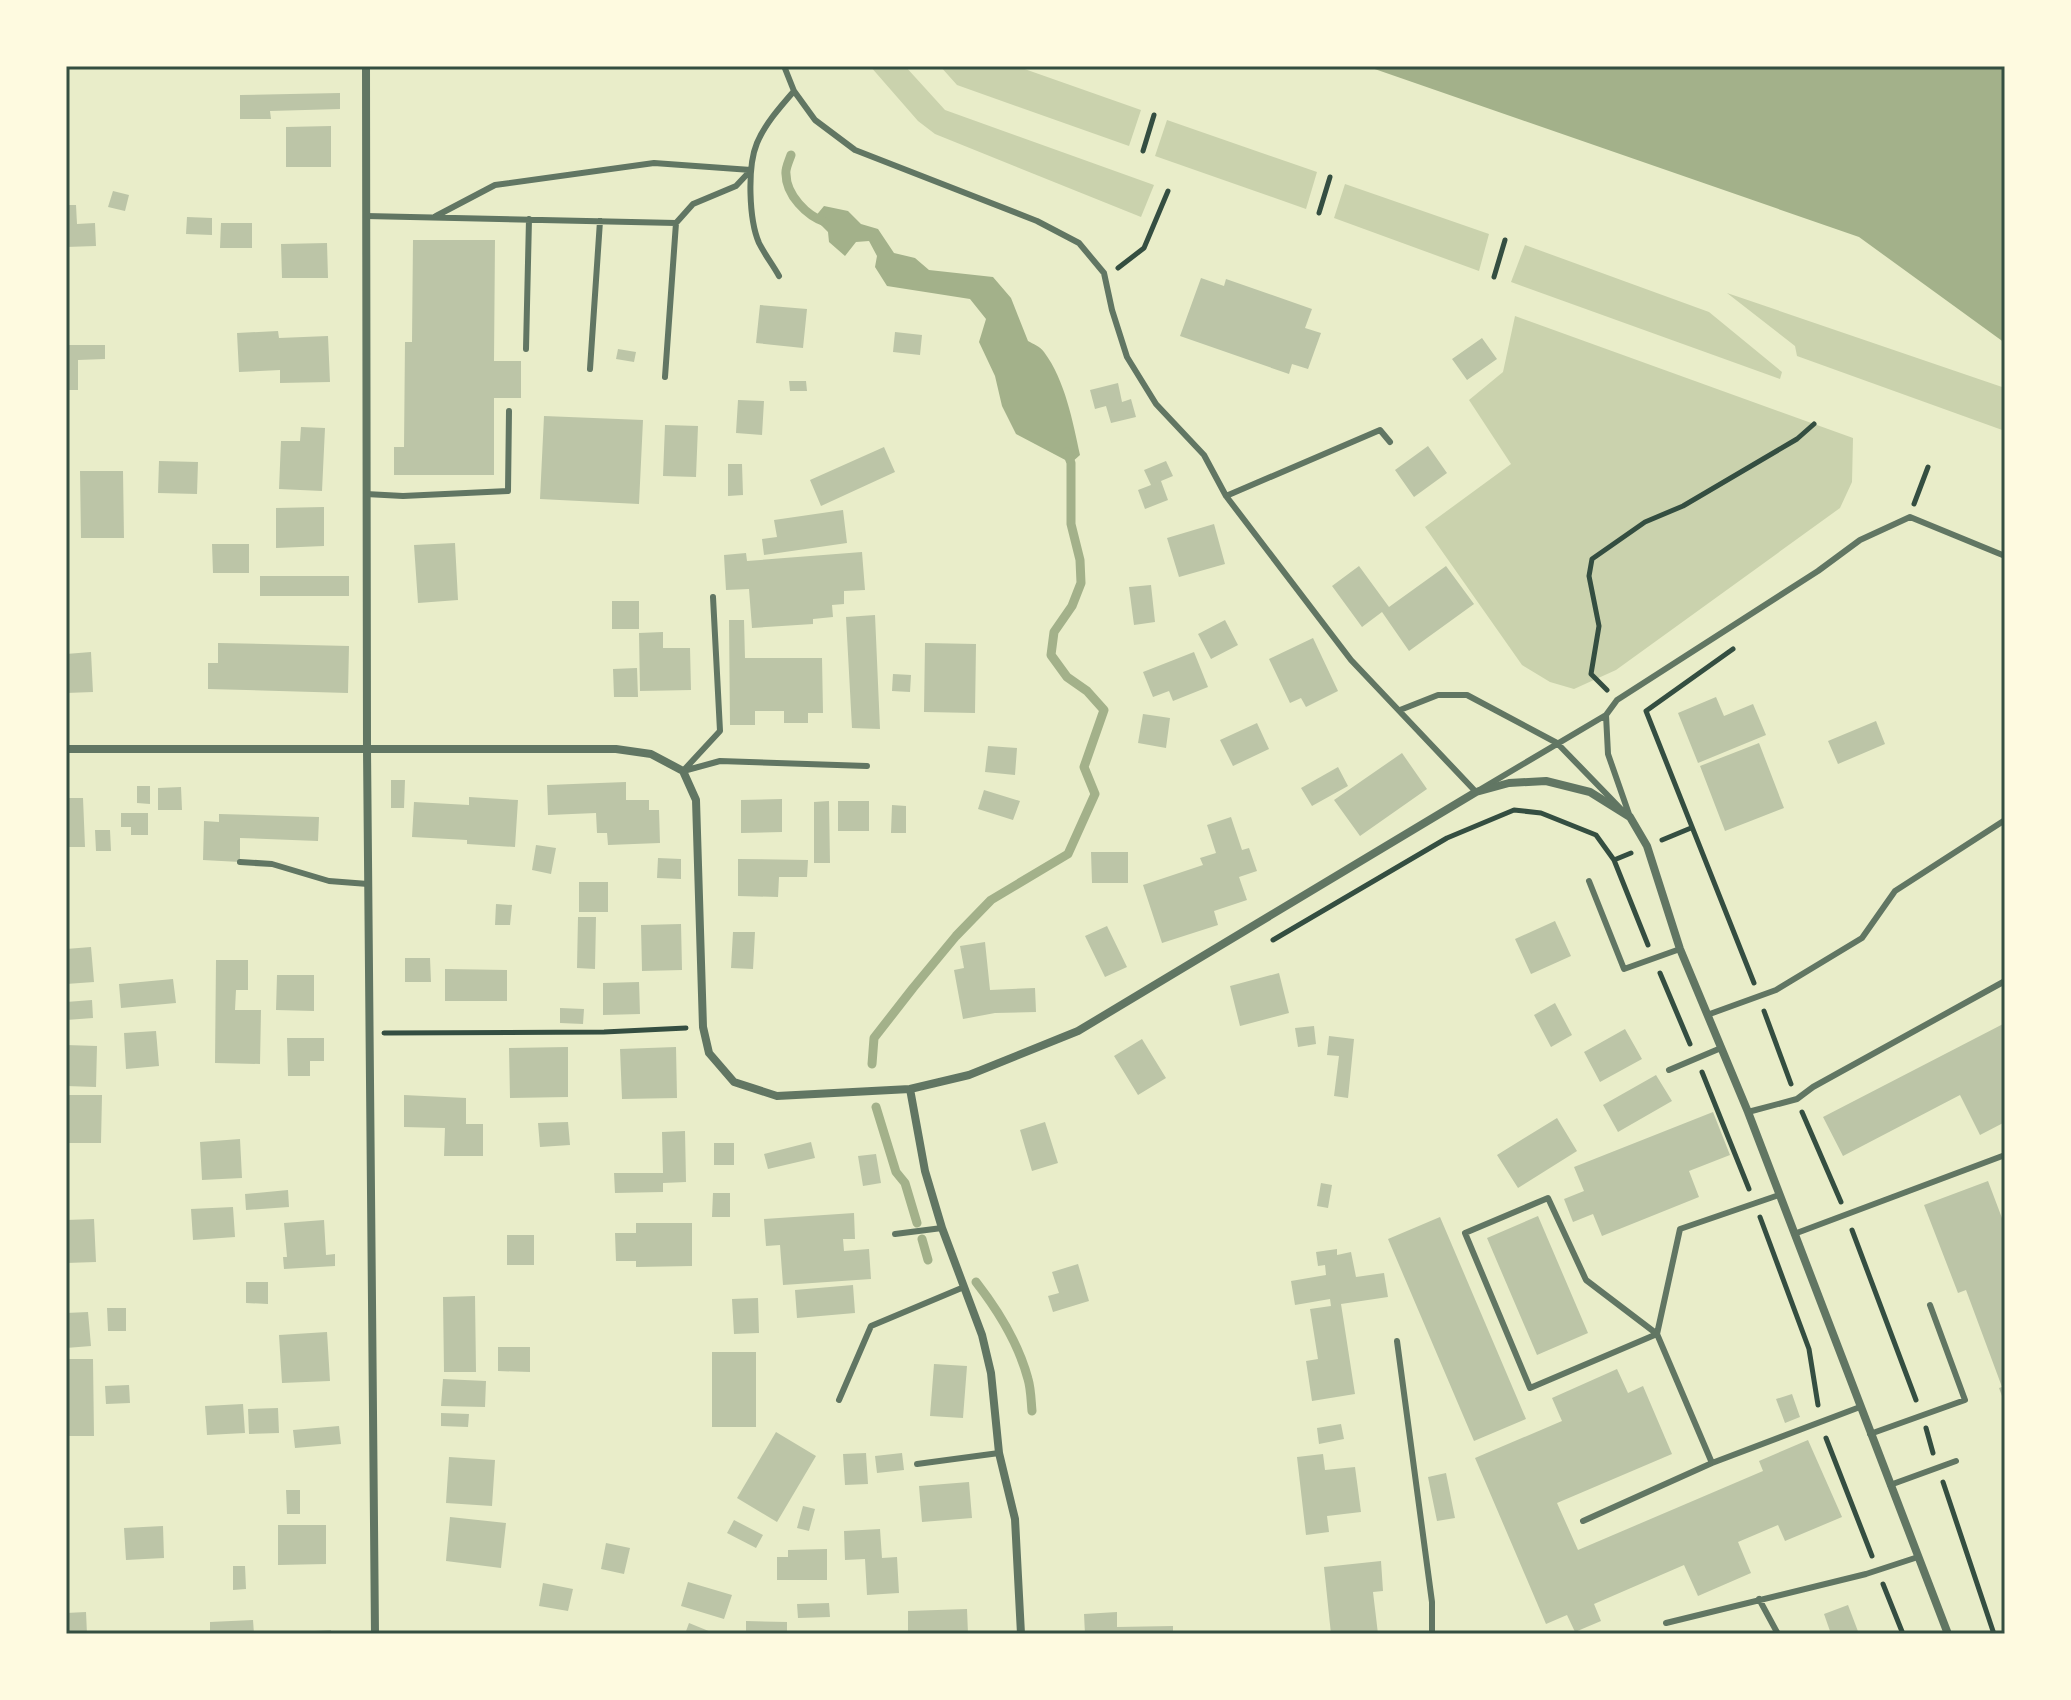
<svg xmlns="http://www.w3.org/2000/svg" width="2071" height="1700" viewBox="0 0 2071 1700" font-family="'Open Sans',sans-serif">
<rect width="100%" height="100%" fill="#e9edc9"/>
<!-- green -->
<path fill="#cad2ad" d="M870 66H905L945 110 1154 185 1141 217 935 134 918 121Z
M940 66H1016L1141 110 1129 146 957 85Z
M1167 120 1317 172 1306 209 1155 156Z
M1345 184 1489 234 1479 271 1334 218Z
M1525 245 1709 312 1782 372 1780 379 1511 282Z
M1727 293 2005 388V431L1797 356 1795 346Z
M1515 316 1853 438 1852 482 1840 508 1616 670 1574 689 1550 682 1522 665 1425 527 1511 464 1469 400 1503 372Z"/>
<!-- water -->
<path fill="#a3b18a" d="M1366 66H2005V343L1859 237Z
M824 206 848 211 861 224 878 229 894 253 915 258 929 270 993 277 1011 298 1028 341C1033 344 1040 346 1044 352 1065 380 1073 422 1080 455L1071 463 1016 434 1002 406 995 376 979 342 986 319 970 299 887 286 875 267 877 256 869 241 856 242 845 256 829 242 828 232 814 218Z"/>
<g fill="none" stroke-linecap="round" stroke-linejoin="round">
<!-- stream -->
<path stroke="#a3b18a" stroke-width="9" d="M791 155C789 161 785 169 786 174 786 195 807 216 825 222
M872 1064 874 1038 913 988 956 936 991 900 1068 854 1095 794 1084 767 1104 710 1087 691 1067 677 1051 655 1054 632 1072 606 1081 583 1080 560 1071 524V463L1067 452
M876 1107 896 1172 905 1183 917 1223
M922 1239 928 1260
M976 1282C997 1309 1019 1345 1028 1379 1031 1389 1031 1401 1032 1411"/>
</g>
<!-- building -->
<path fill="#bcc5a7" d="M340 93V109L270 111 271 119H240V95Z
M331 126V167H286V127Z
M113 191 129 195 125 211 108 207Z
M66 205H76L77 224 95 223 96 246 66 247Z
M187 217 212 218V235L186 234Z
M221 223H252V248H220Z
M413 240H495L494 361H521V398H494V475H394V447H404L405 342H412Z
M327 243 328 278H282L281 244Z
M1201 278 1224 286 1226 279 1312 309 1305 328 1321 333 1308 369 1292 364 1289 374 1180 336Z
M760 305 807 309 803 348 756 343Z
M278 331 279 338 328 336 330 382 280 383V370L239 372 237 333Z
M895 332 922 335 920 355 893 352Z
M1482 338 1497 359 1467 380 1452 359Z
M66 345H105V359L78 360V390H66Z
M618 349 636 352 634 362 616 359Z
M789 381H806L807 391H790Z
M1118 383 1122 402 1131 399 1136 417 1111 423 1106 406 1095 409 1090 390Z
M738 400 764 401 762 435 736 433Z
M544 416 643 420 639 504 540 499Z
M665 425 698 426 696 477 663 476Z
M301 427 325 428 322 491 279 489 281 441H300Z
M1428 446 1447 473 1414 497 1395 470Z
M884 447 895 472 821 506 810 480Z
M159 461 198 462 197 494 158 493Z
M1166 461 1173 476 1161 481 1168 500 1145 509 1138 490 1151 485 1144 470Z
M728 464H742L743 495 728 496Z
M80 471H123L124 538H81Z
M324 507V546L276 548V508Z
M843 510 847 543 764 555 762 539 777 537 774 520Z
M1214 524 1225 564 1179 577 1167 538Z
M455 543 458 600 418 603 414 545Z
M212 544H249V573H213Z
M862 552 865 590 844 591V604L832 605 833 617 813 619V624L752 628 749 589 726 590 724 555 746 553 747 561Z
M1359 566 1389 607 1446 566 1474 604 1409 651 1382 612 1362 627 1332 586Z
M260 576H349V596H260Z
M1151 585 1155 622 1134 625 1129 587Z
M612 601H639V629H612Z
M875 615 880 729 852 728 846 617Z
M729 620H744L745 658H822L823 713H808V723H784V711H755V725H730Z
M1225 620 1238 645 1211 659 1198 634Z
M663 632V648H690L691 690 640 691 639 633Z
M1313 638 1338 691 1306 707 1301 698 1290 703 1269 659Z
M218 643 349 646 348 693 208 689V663H218Z
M925 643 976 644 975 713 924 712Z
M91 652 93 692 66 693V654Z
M1194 652 1208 687 1173 701 1169 691 1153 697 1143 672Z
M637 668 638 697H614L613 669Z
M893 674 911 675 910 692 892 691Z
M1716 697 1724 716 1753 704 1766 735 1698 763 1678 713Z
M1143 714 1170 718 1166 748 1138 743Z
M1876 721 1885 744 1838 764 1828 741Z
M1257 723 1269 749 1233 766 1220 740Z
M1759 743 1784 808 1725 831 1700 766Z
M988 746 1017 748 1015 775 985 772Z
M1402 753 1427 789 1360 836 1334 800Z
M1338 767 1348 786 1312 806 1301 788Z
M391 780H405L404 808H391Z
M626 782V800H649V810H659L660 843 608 845 607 833H597L596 813 548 815 547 785Z
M137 786H150V804L137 803Z
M181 787 182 810H158V788Z
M984 790 1020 801 1013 820 978 809Z
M469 797 518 800 515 847 467 844V840L412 837 414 802 469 805Z
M66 798H83L85 847H66Z
M782 799V832L741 833V800Z
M829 801 830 863H814V802Z
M838 801H869V831H838Z
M892 805 906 806V833H891Z
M121 813H148V835H131V827H121Z
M219 814 319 817 318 841 240 838V862L203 860 204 821 219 822Z
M1231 817 1242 850 1249 848 1257 871 1239 877 1247 900 1214 911 1218 925 1162 943 1143 885 1203 865 1200 858 1216 853 1207 825Z
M95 830H110L111 851H96Z
M536 845 556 848 551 874 532 870Z
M1091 852H1128V883H1092Z
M658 858 681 859V879L657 878Z
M738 859 808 860 807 877H779L778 897 738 896Z
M579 882H608V912H579Z
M496 904 512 905 510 925H495Z
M578 917H596L595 969 577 968Z
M1555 921 1571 956 1531 974 1515 939Z
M681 924 682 970 642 971 641 925Z
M1107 926 1127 967 1105 977 1085 936Z
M733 932H755L753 969 731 968Z
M985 942 990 990 1035 988 1036 1012 995 1013 963 1019 954 970 964 968 960 946Z
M91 947 94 982 66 984V949Z
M405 958H430L431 982H405Z
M216 960H248V990H236L235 1010H261L260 1064 215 1063Z
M445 969 507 970V1001H445Z
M1279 973 1289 1013 1240 1026 1230 986Z
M277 975H314V1011L276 1010Z
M173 979 176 1003 121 1008 119 984Z
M639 982 640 1014 603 1015V983Z
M92 1000 93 1018 66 1020V1002Z
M1555 1003 1572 1035 1551 1047 1534 1015Z
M560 1008 584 1009 583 1024 560 1023Z
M2005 1023V1122L1980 1135 1960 1095 1843 1156 1823 1117Z
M1314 1026 1316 1044 1298 1047 1295 1028Z
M1625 1029 1642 1059 1600 1082 1584 1052Z
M156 1031 159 1066 126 1069 124 1033Z
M1329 1036 1354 1039 1348 1098 1334 1096 1339 1056 1327 1055Z
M287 1038H324V1061H310V1076H288Z
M1142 1039 1166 1078 1138 1095 1114 1056Z
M66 1045 97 1046 96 1087 66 1086Z
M568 1047V1097L510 1098 509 1048Z
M676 1047 677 1098 622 1099 620 1049Z
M1656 1075 1672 1101 1618 1132 1603 1105Z
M66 1095H102L101 1143H66Z
M404 1095 466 1098V1124H483V1156H444L445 1128 404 1127Z
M1713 1112 1730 1155 1689 1171 1699 1197 1602 1236 1593 1214 1573 1222 1564 1199 1584 1191 1574 1167Z
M1557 1118 1577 1151 1518 1188 1497 1155Z
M568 1122 570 1145 540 1147 538 1123Z
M1045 1122 1058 1163 1032 1171 1020 1130Z
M685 1131 686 1182 663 1183V1192L615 1193 614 1173H663L662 1132Z
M240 1139 242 1178 202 1180 200 1142Z
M811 1142 815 1158 768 1169 764 1154Z
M714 1143H734V1165H714Z
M876 1154 881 1183 863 1186 858 1156Z
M1988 1181 2005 1226V1404L1999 1388 2002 1387 1966 1290 1958 1293 1924 1205Z
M1321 1183 1332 1185 1328 1208 1317 1206Z
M288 1190 289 1207 246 1210 245 1194Z
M713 1193H730V1217H712Z
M233 1207 235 1237 193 1240 191 1209Z
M854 1213 855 1239H843L844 1251 869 1249 871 1279 783 1285 780 1245 766 1246 764 1219Z
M1538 1216 1588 1333 1537 1355 1487 1238Z
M1440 1217 1526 1419 1474 1441 1388 1239Z
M94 1219 96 1262 66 1263V1220Z
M324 1220 326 1255 335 1254V1266L284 1269 283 1257H287L284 1223Z
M636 1223H692V1266L636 1267V1261H616L615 1233H636Z
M507 1235H534V1265H507Z
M1337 1249V1255L1351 1252 1356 1277 1384 1273 1388 1297 1341 1304 1355 1394 1312 1401 1306 1361 1318 1359 1310 1309 1331 1306 1330 1299 1295 1305 1291 1281 1326 1275 1325 1265 1318 1266 1316 1252Z
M1078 1264 1089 1301 1053 1312 1048 1296 1059 1293 1052 1272Z
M246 1282H268V1304L246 1303Z
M853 1285 855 1313 797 1318 795 1290Z
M475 1296 476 1372H444L443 1297Z
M758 1298 759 1333 734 1334 732 1299Z
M107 1308H126V1331H108Z
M88 1312 91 1346 66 1348V1313Z
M327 1332 330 1381 282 1383 279 1335Z
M498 1347H530V1372L498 1371Z
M712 1352H756V1427H712Z
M66 1359H93L94 1436H66Z
M934 1364 967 1366 963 1418 930 1416Z
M1617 1369 1628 1393 1643 1386 1672 1454 1557 1503 1578 1550 1763 1471 1759 1461 1808 1440 1842 1517 1785 1541 1778 1525 1738 1542 1751 1573 1698 1596 1684 1565 1594 1604 1601 1621 1575 1632 1567 1615 1546 1624 1475 1458 1562 1421 1552 1398Z
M443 1379 486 1381 485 1407 441 1406Z
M129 1385 130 1403 106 1404 105 1386Z
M1792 1394 1800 1417 1785 1423 1776 1399Z
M243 1404 245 1433 207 1435 205 1406Z
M278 1408 279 1433 249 1434 248 1409Z
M441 1413 469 1414 468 1427 441 1426Z
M1341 1424 1344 1439 1319 1444 1317 1428Z
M339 1426 341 1444 295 1448 293 1430Z
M776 1432 816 1456 777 1522 737 1498Z
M866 1453 868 1484 845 1485 843 1454Z
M902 1453 904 1470 877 1473 875 1456Z
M1323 1454 1325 1470 1355 1467 1361 1512 1327 1516 1329 1532 1306 1535 1297 1457Z
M449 1457 495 1460 492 1506 446 1503Z
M1446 1473 1455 1518 1437 1521 1428 1477Z
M969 1482 972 1518 922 1522 919 1486Z
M286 1490H300V1514H287Z
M803 1506 815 1509 809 1531 797 1528Z
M450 1517 506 1523 501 1568 446 1561Z
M734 1520 763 1535 756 1548 727 1533Z
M278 1525H326V1564L278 1565Z
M163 1526 164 1558 126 1560 124 1528Z
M880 1529 882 1558 897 1557 899 1593 867 1595 865 1559 845 1560 844 1531Z
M606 1543 630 1548 624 1574 601 1569Z
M827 1549V1580H777V1557H788V1550Z
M1381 1561 1383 1591 1373 1592 1378 1634H1331L1324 1567Z
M233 1566H245L246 1589 233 1590Z
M688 1582 732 1595 724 1619 681 1606Z
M543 1583 573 1589 568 1611 539 1606Z
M829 1603 830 1617 798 1618 797 1604Z
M1848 1605 1859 1634H1831L1824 1614Z
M967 1609 968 1634H908V1611Z
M86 1612 87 1634H66V1613Z
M1117 1612V1627L1173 1626V1634H1085L1084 1614Z
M253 1620 254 1634H210V1622Z
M746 1621 787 1622V1634H746Z
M689 1623 716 1634H685Z
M331 1630V1634H299V1632Z"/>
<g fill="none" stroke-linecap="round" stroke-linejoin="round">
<!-- path -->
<path stroke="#344e41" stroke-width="5" d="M1143 151 1154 115
M1319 213 1330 177
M1118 268 1144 248 1168 191
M1494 277 1505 240
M1914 504 1928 467
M1733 649 1646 711 1754 983
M1607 690 1591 674 1599 626 1589 576 1592 559 1645 522 1683 506 1797 439 1814 424
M1662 840 1691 828
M1614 860 1631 853
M1273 940 1447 838 1514 810 1541 813 1596 835 1614 860 1648 945
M1660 973 1690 1044
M1764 1011 1791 1084
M384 1033 604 1032 686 1028
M1702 1072 1749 1189
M1802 1112 1841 1202
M1760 1217 1809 1349 1818 1405
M1852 1230 1916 1400
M1926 1428 1933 1453
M1826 1438 1872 1556
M1943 1482 1994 1634
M1883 1584 1903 1634"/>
<!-- service -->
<path stroke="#617663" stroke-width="6" d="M784 66 794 91 815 120 855 150 1037 221 1079 243 1104 273 1112 310 1127 357 1156 404 1204 455 1226 496 1351 660 1476 792 1606 715
M366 216 676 223 665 377
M436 216 495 185 654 163 751 170
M676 223 693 204 736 186 751 170
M779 276C773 265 765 255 759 243 749 220 747 167 757 143 765 124 780 107 794 91
M526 349 529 219
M590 369 600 221
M366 494 403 496 508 491 509 411
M1226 496 1380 430 1390 442
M1400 710 1438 695H1467L1557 743 1621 809
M687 770 720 761 867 766
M683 771 720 731 713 597
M1630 817 1608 754 1606 715 1617 700 1818 571 1860 540 1910 517 2005 556
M240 862 272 864 329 881 368 884
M1589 881 1624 969 1680 949
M1707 1015 1776 990 1862 938 1895 891 2005 820
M1669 1070 1721 1048
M1748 1112 1797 1099 1813 1087 2005 981
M895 1234 942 1228
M1794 1234 2005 1155
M1657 1334 1530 1388 1465 1233 1548 1198 1586 1280 1657 1334 1712 1463
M1657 1334 1680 1229 1779 1195
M1397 1341 1432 1602V1634
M839 1400 871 1326 964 1287
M1870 1434 1965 1400 1930 1305
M917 1464 999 1453
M1890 1485 1956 1461
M1583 1521 1712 1463 1860 1407
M1759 1599 1778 1634
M1666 1623 1866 1574 1918 1557"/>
<!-- minor -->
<path stroke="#617663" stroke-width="8" d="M366 66 367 749 375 1634
M66 749H616L651 754 683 771 696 800 703 1027 709 1053 734 1082 777 1096 910 1089 969 1075 1078 1031 1476 792 1509 783 1546 781 1590 792 1630 817 1647 846 1680 949 1748 1112 1948 1634
M910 1089 925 1171 942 1228 982 1335 991 1373 999 1453 1015 1519 1021 1634"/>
</g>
<!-- border -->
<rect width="2071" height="1700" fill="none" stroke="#fefae0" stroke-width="136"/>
<rect x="68" y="68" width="1935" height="1564" fill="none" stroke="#344e41" stroke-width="3"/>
</svg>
